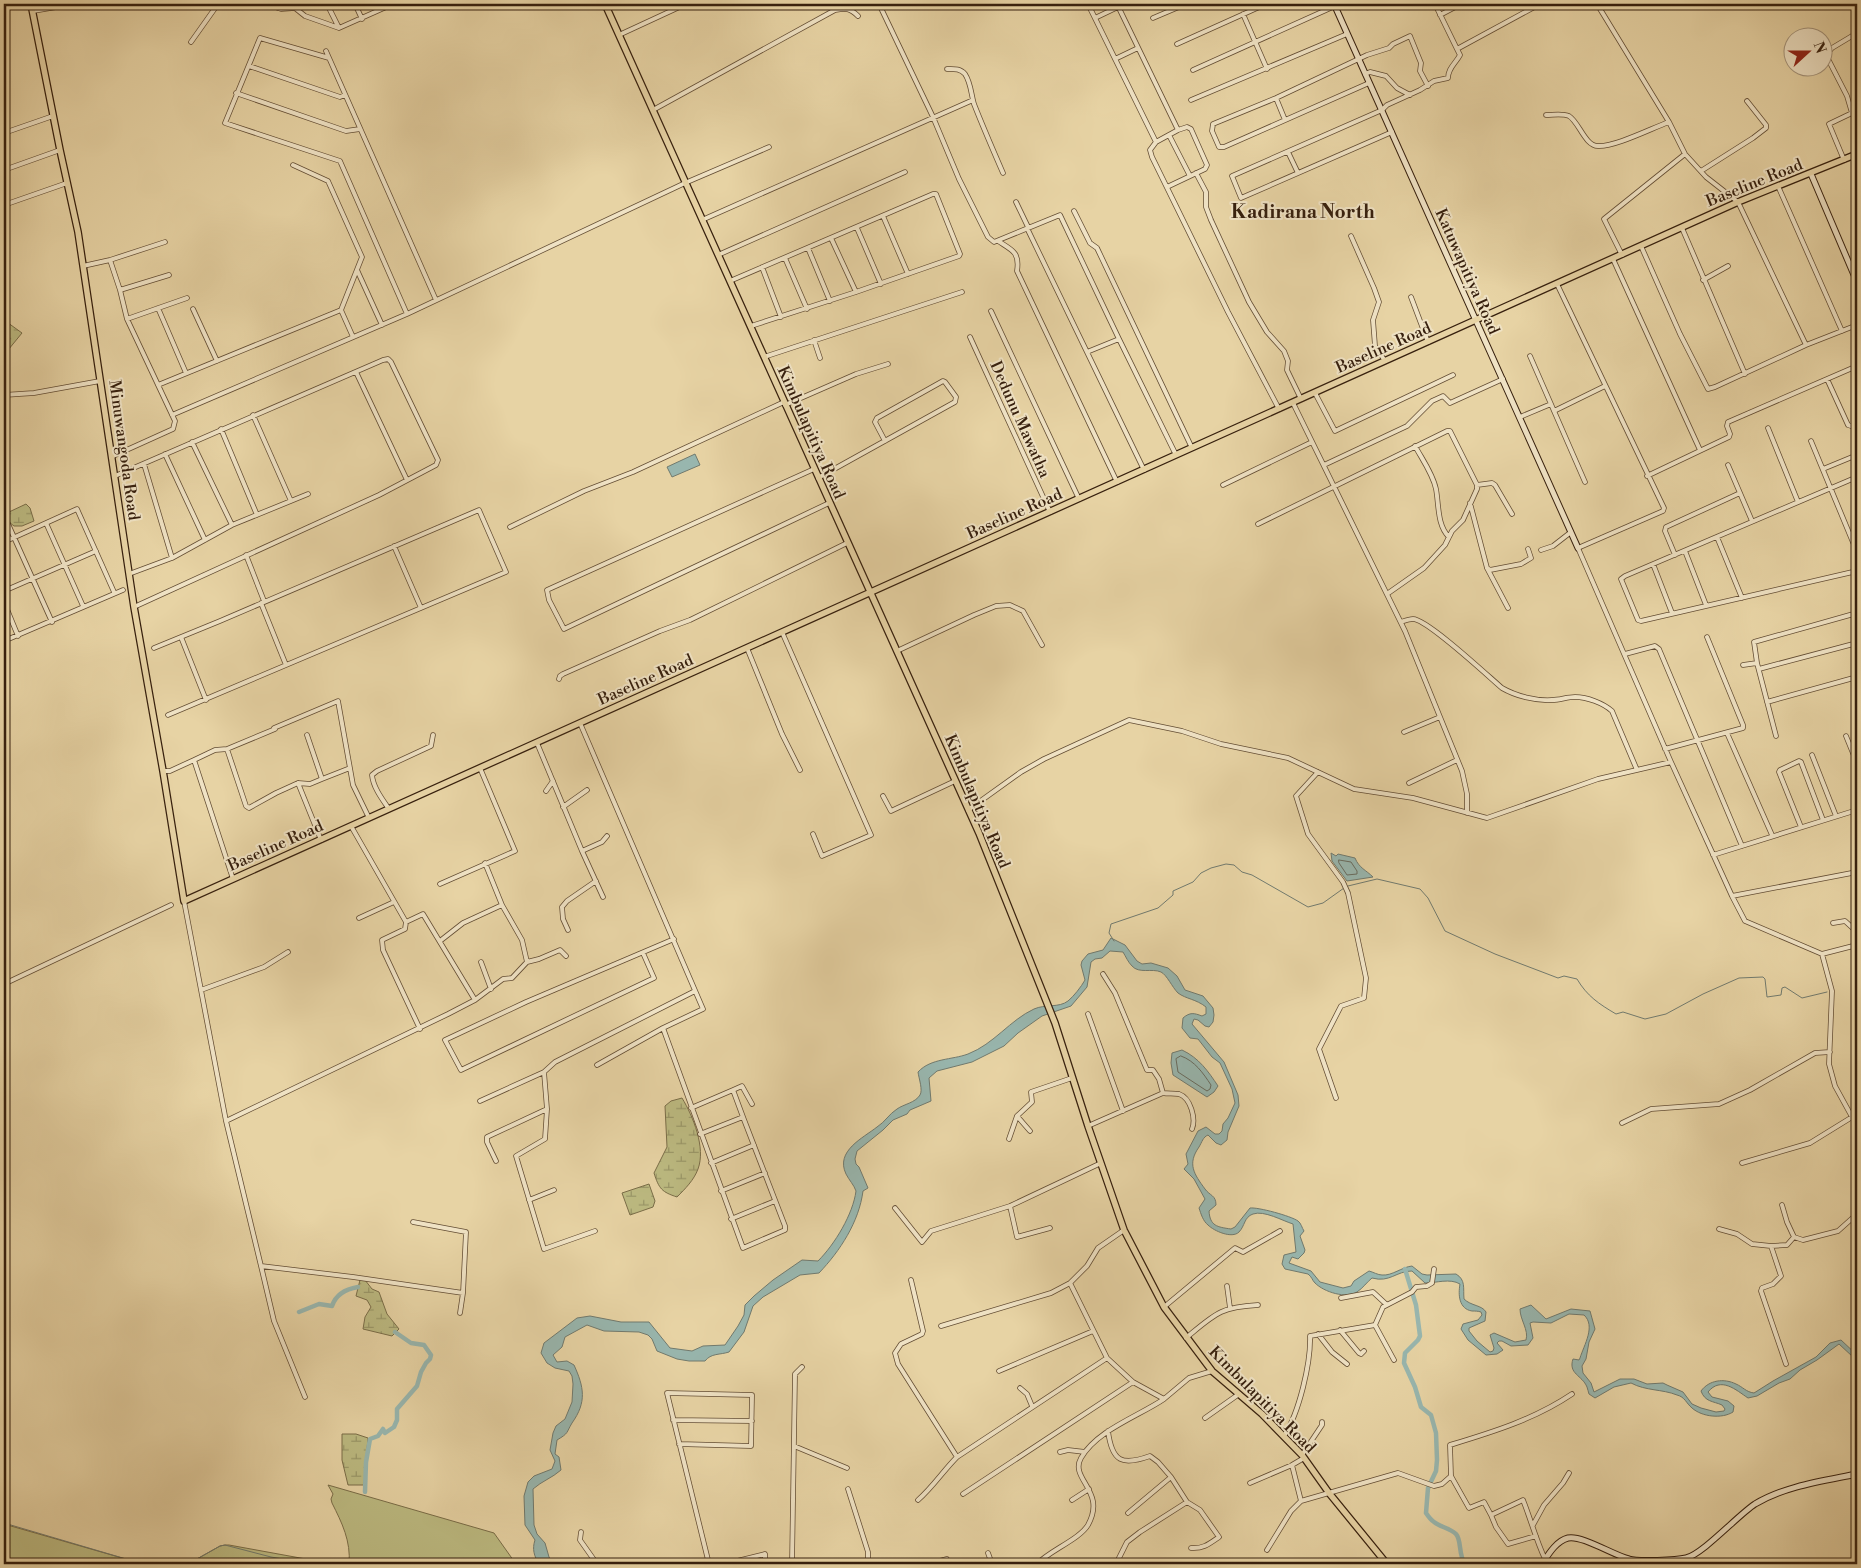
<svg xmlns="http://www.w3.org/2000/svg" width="1861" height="1568" viewBox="0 0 1861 1568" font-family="'Libre Bodoni',serif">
<defs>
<pattern id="wetland-marsh" width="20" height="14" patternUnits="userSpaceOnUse" patternTransform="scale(1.25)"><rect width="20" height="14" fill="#bcba81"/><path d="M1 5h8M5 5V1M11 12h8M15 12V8" fill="none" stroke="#9a9768"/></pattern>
</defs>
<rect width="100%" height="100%" fill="#e7d3a4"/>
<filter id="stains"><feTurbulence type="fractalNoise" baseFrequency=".004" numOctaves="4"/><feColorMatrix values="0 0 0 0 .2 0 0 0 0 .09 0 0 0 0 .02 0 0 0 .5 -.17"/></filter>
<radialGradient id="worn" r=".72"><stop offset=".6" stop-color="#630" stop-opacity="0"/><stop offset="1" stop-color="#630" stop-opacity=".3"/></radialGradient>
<!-- green -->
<path fill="#bcba81" stroke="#7a6d48" d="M328 1485 494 1533 516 1564H349C351 1541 342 1523 332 1503L331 1499 333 1494Z
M4 1524 143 1564H4Z
M225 1545H229L333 1564H188L220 1546Z"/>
<!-- wetland -->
<path fill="url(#wetland-marsh)" stroke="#7a6d48" d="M4 320 22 333 4 355Z
M26 504 30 508 34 521 22 526H14L9 522V512Z
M682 1098C693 1116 706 1148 698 1169 694 1180 685 1189 677 1197 662 1192 659 1189 654 1173L667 1147 665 1106 671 1101Z
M649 1184 655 1201 653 1207 630 1215 622 1193Z
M360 1280H365L372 1289 379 1292 387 1314 399 1329 392 1336 363 1329 365 1317 371 1307 367 1300 356 1296Z
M342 1434H356L368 1438 364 1485H348L342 1460Z"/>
<!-- water -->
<path fill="#98b6ae" stroke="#717a6e" d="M695 454 700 465 672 477 667 467Z
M1331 853 1336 856 1338 854 1355 858C1359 868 1366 870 1373 877L1347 881 1332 861Z
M1111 938 1125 945 1137 961 1142 964 1151 963 1168 968 1177 976 1185 990 1203 996 1213 1008 1214 1015 1213 1022 1209 1027 1205 1026 1198 1020 1194 1019 1192 1024 1224 1062 1238 1095 1239 1106 1228 1132 1227 1140 1221 1145 1216 1143 1208 1135C1203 1137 1202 1142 1199 1147 1187 1164 1194 1174 1205 1189 1210 1196 1216 1195 1216 1205L1209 1211C1210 1226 1217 1227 1231 1229L1235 1227 1250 1208C1258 1207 1291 1216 1298 1221 1301 1223 1302 1228 1304 1231L1300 1236 1305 1250 1304 1253 1298 1259 1292 1257 1289 1263 1311 1271 1320 1282 1343 1288 1351 1286 1354 1281 1369 1271C1373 1272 1378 1275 1382 1275 1392 1276 1402 1267 1412 1266L1422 1274 1427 1275 1456 1274C1466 1280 1463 1288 1464 1299 1471 1306 1482 1305 1486 1312L1485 1321 1469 1328V1331L1477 1341 1490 1352 1493 1351 1494 1348 1490 1335 1494 1333 1515 1342 1526 1340C1529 1330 1520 1320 1520 1309L1531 1305 1546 1319 1571 1309 1590 1311 1595 1329 1589 1342 1586 1359 1582 1366 1583 1373 1591 1383 1594 1392 1620 1379H1634L1647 1384 1663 1383 1667 1385 1683 1392 1692 1404 1701 1408 1716 1412 1724 1411 1725 1409 1722 1405C1713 1401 1705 1402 1701 1391 1709 1380 1724 1378 1736 1384 1743 1387 1746 1392 1754 1393L1773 1381 1816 1357 1830 1343 1841 1340 1857 1355V1375L1853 1357 1839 1344 1817 1360 1800 1370 1790 1379 1779 1383 1757 1396 1748 1398C1736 1390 1721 1376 1708 1392L1712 1397 1728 1401 1734 1406 1733 1412C1722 1419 1702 1417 1692 1408 1686 1403 1685 1397 1677 1395 1662 1389 1646 1391 1631 1383L1614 1387 1595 1398 1589 1394C1588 1392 1588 1389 1587 1387 1582 1375 1568 1374 1573 1359L1579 1360 1580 1358C1584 1345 1596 1326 1584 1315L1569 1314 1551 1323 1533 1322 1530 1323 1533 1338 1528 1345 1511 1346 1502 1341H1499L1497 1343 1503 1350 1497 1354 1486 1355 1468 1340 1461 1329 1463 1324 1478 1320 1482 1315 1481 1312C1478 1311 1475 1311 1472 1311 1459 1309 1458 1295 1460 1284 1450 1278 1436 1283 1425 1283L1412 1271C1396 1271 1390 1283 1372 1278 1367 1282 1363 1288 1357 1292 1346 1299 1324 1292 1315 1283 1312 1280 1312 1277 1308 1274L1285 1269 1282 1264 1284 1255 1296 1252 1293 1224C1283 1221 1264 1210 1253 1214 1244 1217 1245 1226 1239 1232 1232 1239 1214 1231 1208 1225 1203 1221 1201 1214 1199 1208L1205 1199 1194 1179 1184 1169 1188 1164 1186 1154 1198 1131 1206 1127 1215 1134H1219L1222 1131 1223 1124 1228 1118 1235 1103 1232 1089 1220 1063 1212 1057 1198 1039 1190 1038 1182 1028 1183 1018C1190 1012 1194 1013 1202 1016L1206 1014V1007C1196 999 1186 999 1178 993 1172 987 1167 975 1161 972 1152 968 1139 974 1132 966 1128 962 1126 957 1123 952L1110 951 1102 958 1095 959 1091 962 1087 987 1071 1006 1042 1016 1018 1033 1004 1046 972 1062 937 1071 929 1078 931 1101 910 1110 907 1114 893 1120 883 1130 857 1151 855 1159 856 1164 859 1167 868 1188 863 1191C859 1222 840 1251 819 1273L800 1275 763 1297 753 1306 744 1332 729 1352C720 1355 711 1353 705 1361H689L677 1359 657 1351 652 1339 648 1335 639 1332 604 1331 587 1325 565 1337 562 1347 553 1355 557 1362 567 1361 574 1365C584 1387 587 1402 572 1423 566 1433 569 1433 557 1440L555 1454 559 1457 561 1470C552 1478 542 1481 533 1489L534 1525 537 1534 545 1543 549 1557 553 1564H539C534 1556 532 1549 535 1540L525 1525 524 1496 528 1482 534 1476 552 1469 555 1461 550 1450 553 1433 556 1426 565 1419 572 1402 573 1384 572 1376 569 1371 555 1368 547 1363 541 1353 544 1343 577 1318 590 1316 621 1322H649L670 1348 692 1351 703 1346 725 1345 738 1326 744 1315 745 1305 754 1296 773 1280 802 1260 818 1261C835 1244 853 1214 856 1191 854 1185 849 1180 846 1174 835 1151 863 1138 877 1127 885 1122 889 1114 897 1109 904 1104 915 1103 920 1095 923 1090 919 1079 918 1072 931 1058 952 1060 968 1054 994 1044 1010 1020 1034 1009 1045 1004 1059 1008 1068 1001 1074 996 1081 987 1085 980L1081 965 1082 961 1088 954 1103 950Z
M1182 1050C1199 1058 1208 1071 1218 1086L1214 1092 1207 1097 1173 1075 1171 1063 1172 1053Z"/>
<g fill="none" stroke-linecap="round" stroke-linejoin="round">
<!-- shore -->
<path stroke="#686b5e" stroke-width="1" d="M1339 860 1351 862 1357 871V874L1347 875 1339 863Z
M1181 1056C1195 1061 1203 1073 1211 1085L1210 1089 1207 1091 1178 1072 1176 1059Z"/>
<!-- stream -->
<path stroke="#717a6e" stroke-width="1" d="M1348 886 1377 879 1420 889 1428 898 1445 931 1495 954 1558 978 1564 976 1577 979C1587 996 1599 1004 1616 1014L1623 1012 1645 1019 1666 1014 1703 994 1739 978 1763 977 1765 979 1767 997 1781 995 1782 988 1785 987 1802 998 1827 992
M1114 941 1109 933 1111 924 1158 908 1173 895V891L1193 882 1201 873 1211 868 1226 864 1234 865 1242 872 1252 875 1308 907 1323 903 1344 888
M4 1523 143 1564
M188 1564 220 1546 225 1545 271 1557 312 1564"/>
<!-- canal -->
<path stroke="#98b6ae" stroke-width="4.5" d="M1405 1269 1416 1305 1420 1336 1418 1340 1405 1353 1404 1363 1415 1387 1421 1407 1431 1415 1436 1433 1437 1460 1436 1471 1428 1488 1426 1513C1428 1516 1431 1520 1434 1522 1440 1527 1450 1528 1456 1534 1462 1541 1458 1554 1465 1564
M299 1312 319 1304 332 1306C336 1294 346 1289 358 1287
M365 1492 366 1462 370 1439 378 1436 383 1429 385 1433 394 1427 397 1420V1409L417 1386 421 1372 426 1363 430 1359 431 1355 424 1345 411 1343 395 1332
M1534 1564 1539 1562 1549 1564"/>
<defs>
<path id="street" d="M266 4 281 9 295 8 305 16 339 28 393 4
M327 4 339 28
M355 4 362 19
M879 4 933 117 959 179 988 237 994 242 1060 215 1119 339 1176 455
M1088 4 1156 142
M1117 4 1178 130 1156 142 1150 150 1152 157 1228 312 1279 409
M1435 4 1457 49 1540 4
M1597 4 1669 122 1685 154 1706 177 1738 202 1806 345
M33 11 74 4
M1243 14 1267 69
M1440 15 1461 4
M1095 18 1118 7
M1153 18 1186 4
M619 35 686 4
M191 42 218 4
M1177 44 1266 4
M326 51 436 300
M329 58 260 38 225 123 340 161 407 314
M1115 59 1138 48
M249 66 340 97 345 95
M947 69C953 69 960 68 965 74 971 83 971 94 974 104 983 127 993 150 1003 173
M1193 70 1335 6
M1365 74 1370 72 1386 76 1397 88 1410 95
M1369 83 1224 147H1219L1212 131 1213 124 1276 98 1367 55 1389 48 1393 44 1410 36 1421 63 1420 71 1428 86
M236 93 346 131 360 129
M1276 98 1285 120
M1191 100 1347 34
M653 110 835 10C846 8 850 8 858 16
M1546 115C1553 115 1562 113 1569 116 1579 122 1585 146 1598 146 1615 147 1652 128 1669 122
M1392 132 1241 198 1232 176 1382 110 1387 105 1420 90 1434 81 1448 78C1448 68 1456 63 1460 55L1457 49
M4 133 53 116
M1169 135 1190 176
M1288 152 1298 173
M1844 160 1829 124 1852 113 1847 96 1826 55 1832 48 1857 33
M4 170 60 150
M1701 171 1753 138 1766 128V125L1747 101
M1196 173 1206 192V207L1211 220 1249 302 1267 332 1284 351 1288 361 1287 370 1301 399
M1778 186 1842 331
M1167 187 1205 169 1207 165 1191 129 1187 127 1178 130
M1016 202 1028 227
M4 205 67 183
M1074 211 1090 243 1097 248 1192 448
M883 216 908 274
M702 220 973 100
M857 228 881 284
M1027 228 1144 470
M1682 228 1745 374
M1351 236 1374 288 1379 302 1373 320 1375 346 1385 361
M831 238 856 292
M998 241C1012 250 1020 252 1017 271L1117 482
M1641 246 1680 334 1708 389 1715 387 1806 345 1857 325
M808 248 830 301
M718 255 905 172
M1622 255 1604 219 1685 154
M785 258 807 309
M1613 259 1700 450
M83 266 110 260
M762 267 781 317
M357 270 382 325
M1703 280 1728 266
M730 281 933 194H936L960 254 959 256 856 292 751 326
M1557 284 1664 508 1663 511 1578 548 1671 762 1732 896 1745 921 1822 954 1857 945
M120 290 169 275
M1411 297 1428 342
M158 308 186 373
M193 309 217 361
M341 310 353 337
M991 311 1079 499
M127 319 187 298
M970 337 1050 512
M814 340 820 358
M1087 352 1119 339
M1530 356 1585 482
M764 357 962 292
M356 372 407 480
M1827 379 1848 425 1851 426 1857 424
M158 385 341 310 362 257 328 181 293 165
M1315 393 1335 431 1453 375
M4 395 34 393 100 381
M1293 403 1405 631 1462 771 1467 794V813
M785 405 856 374 888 364
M1554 411 1605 386
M172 415 407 314 685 183 769 147
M253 415 291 501
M1520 417 1551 404
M1768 428 1798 502
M221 429 257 515
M1811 441 1857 552
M192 442 232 525
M1415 446C1422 459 1433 474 1436 489 1439 505 1437 525 1449 537
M165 454 205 540
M111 457 173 429 175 421 127 319 120 290 110 260 165 242
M144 464 172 558
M1324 465 1407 426 1432 401 1443 396 1450 403 1503 379
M1728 465 1752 521
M814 469 547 590 549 600 564 629 829 503
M1823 469 1857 455
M115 476 383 360 388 359 391 362 438 460 436 465 379 495 134 607
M1647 476 1729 437 1730 434 1727 426 1728 422 1857 366
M1857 477 1625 576 1621 579 1638 620 1641 621 1857 571
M818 478 955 402 956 397 945 382 943 381 877 418 875 422 885 441
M1223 485 1312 442
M1477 485 1492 483 1495 485 1512 514
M1470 503 1487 568 1508 608
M4 515 52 622
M46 523 83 606
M1258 524 1447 431H1450L1477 485V489L1463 520 1452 531 1445 545 1424 568 1387 594
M510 527 584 491 633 472 784 402
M1717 537 1742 598
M4 542 77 509 114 592
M394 546 421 608
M1541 550 1553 546 1571 532
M1685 551 1706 605
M246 555 264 601
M1675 555 1665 531 1666 527 1740 493
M1653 564 1672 613
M1487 568 1490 570 1521 564 1531 558 1528 549
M129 574 172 558 232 525 308 494
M4 591 96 551
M4 602 18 636
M261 603 286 665
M1401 622C1404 621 1409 619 1413 619 1427 619 1488 676 1502 688 1516 696 1535 701 1552 700 1560 700 1567 697 1575 697 1587 697 1603 703 1612 711L1637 770
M782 632 871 835 822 856 813 834
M181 637 206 700
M4 641 123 590
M154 648 220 621 479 510 506 572 168 715
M747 648 782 734 800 770
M897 651 974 615 996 606 1010 605 1023 611 1042 645
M1625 654 1655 646 1659 649 1742 846
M1743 665 1757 663
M1759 669 1857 643
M559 679 560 676 563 674 660 631 690 620 847 543
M1767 702 1857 677
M580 723 703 1009 663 1028 743 1248 785 1230V1226L743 1117 700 1134
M274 728 338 701 353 785 369 818
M275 729 227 749 246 806 249 808 276 793 298 783 321 840
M1404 732 1440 717
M1727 733 1772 835
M307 735 322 779 350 768
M1776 736 1757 663 1754 642 1857 613
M1846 736 1857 763
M537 743 582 851 603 897
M227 749 215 750 194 760 233 879
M1665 749 1743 728V725L1707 637
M1812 755 1836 816
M163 771H170L194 760
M1318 772 1296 796 1308 834 1343 882 1348 893 1366 978 1364 998 1341 1006 1319 1049 1336 1098
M298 783 310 784 322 779
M1409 783 1457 760
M546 791 553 781
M883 796 891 811 955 781
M563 807 587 790
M389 809C382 799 373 787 372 775L377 771 431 746 433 735
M968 810 1021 772 1044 759 1129 720 1182 731 1221 744 1288 758 1354 789 1413 798 1487 818 1598 779 1671 762
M351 826 406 922 405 929 382 940 383 950 420 1029
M1801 827 1779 772 1780 770 1799 761 1801 762 1823 820
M582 851 602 842 607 836
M1713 855 1857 810
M485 863 502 905 522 940 527 962 539 959 560 950 566 956
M440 884 515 851 480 768
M1732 896 1857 872
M184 901 226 1121 261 1266 274 1321 305 1397
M359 918 394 902
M406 922 423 914 475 1000
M1833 923 1845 921 1857 932
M568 930 563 919 562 907 567 901 596 881
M440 941 463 923 502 905
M643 953 654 978 461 1070 445 1040 526 1002 674 939
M1822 954 1832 991 1829 1064 1835 1086 1857 1126
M481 962 491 989
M1103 974 1115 993 1147 1070H1153L1159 1079 1163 1093C1168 1094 1174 1093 1179 1094 1191 1098 1196 1119 1192 1129
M4 984 171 905
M201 990 264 967 288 952
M1088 1014 1123 1111
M597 1065 663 1028
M733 1090 742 1086 752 1104
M480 1101 544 1072
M691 1108 733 1090 743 1117
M1017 1116 1030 1131
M226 1121 448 1014 475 1000 503 979 512 978 527 962
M1622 1123 1651 1109 1719 1104 1750 1090 1815 1053 1830 1052
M1088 1126 1163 1093
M1009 1139 1017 1116 1032 1102 1031 1092 1072 1078
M496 1161 487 1142V1137L547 1109
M711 1163 754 1145
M1742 1163 1810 1143 1857 1114
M721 1191 765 1173
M529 1200 554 1190
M1782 1205 1787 1222 1794 1237 1803 1240 1838 1231 1857 1214
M1010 1206 1017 1237 1050 1228
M895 1208 922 1242 931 1231 1010 1206 1101 1163
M731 1219 775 1201
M413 1222 466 1232 463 1293 460 1313
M1719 1229 1737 1234 1752 1244 1771 1246 1787 1245 1794 1237
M595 1231 544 1249 516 1156 545 1139 547 1109 544 1072 555 1062 695 991
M1771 1246 1781 1276 1773 1284 1762 1288 1761 1291 1786 1364
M261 1266 353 1277 463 1293
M911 1280 923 1331 922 1334 901 1344 895 1353 898 1364 957 1457
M1227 1286 1230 1308
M1341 1298 1373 1292 1387 1305
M1164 1307 1235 1248 1243 1252 1280 1231
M941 1326 1051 1293 1070 1283 1087 1266 1098 1248 1124 1230
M1340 1330 1359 1353 1361 1354 1364 1351
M1318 1334 1332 1352 1347 1364
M1186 1338C1215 1314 1220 1307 1258 1305
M1107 1358 1133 1382
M1394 1360 1375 1325 1383 1307 1412 1292 1416 1287 1427 1286 1432 1283 1434 1269
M999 1371 1093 1331
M1020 1388 1027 1394 1032 1406
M1205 1418 1239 1394
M673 1420 752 1421
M1108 1431C1112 1462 1122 1466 1150 1456L1158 1462 1171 1477 1128 1513
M1284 1436C1299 1413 1311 1363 1310 1336L1375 1325
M679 1444 751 1446 752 1395 667 1393 709 1564
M794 1446 847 1468
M1060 1452 1068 1450 1085 1452
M1302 1455 1322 1425V1422
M1292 1465 1301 1501
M1451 1476 1469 1508 1484 1502 1491 1515
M1250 1483 1292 1465 1304 1458
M848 1489 868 1552V1564
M963 1494 1133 1382 1164 1399 1189 1378 1212 1371
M918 1500C933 1487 943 1471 957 1457L1107 1358 1070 1283
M1072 1500 1089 1489
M1187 1502 1200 1510 1219 1537C1209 1544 1203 1549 1191 1548
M1533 1525 1544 1505 1563 1483 1569 1473
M581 1532 580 1540 597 1564
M1536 1536 1508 1544 1496 1527 1491 1515 1523 1500C1531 1520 1536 1540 1545 1559
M1267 1550 1291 1511 1301 1501 1398 1473 1434 1486 1442 1484 1451 1476 1450 1445C1493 1432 1535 1419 1572 1394
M988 1553 992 1564
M1118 1560 1127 1542 1140 1532 1187 1502 1171 1477
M725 1564 765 1554V1564
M792 1564 795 1374 802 1367
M855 1564 868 1561
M929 1564 947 1559
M1037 1564C1049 1551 1080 1539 1088 1525 1107 1491 1069 1479 1081 1458 1097 1430 1139 1416 1164 1399
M1073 1564 1076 1561"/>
<path id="secondary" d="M1334 4 1578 548
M1811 174 1857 282
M1542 1564C1548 1555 1556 1541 1568 1538 1582 1535 1613 1555 1629 1559 1638 1562 1677 1560 1686 1558 1703 1554 1738 1515 1755 1504 1785 1486 1823 1481 1857 1474"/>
<path id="primary" d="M31 4 60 150 78 232 134 607 163 771 184 901 1738 202 1857 154
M605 4 979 833 1055 1023 1088 1126 1124 1230 1164 1307 1212 1371 1262 1414 1302 1455 1329 1493 1387 1564"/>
</defs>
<!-- street casing -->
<use href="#street" stroke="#634d34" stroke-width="5.5"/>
<!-- secondary casing -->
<use href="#secondary" stroke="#37200e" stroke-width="7"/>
<!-- primary casing -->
<use href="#primary" stroke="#37200e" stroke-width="8"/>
<!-- street -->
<use href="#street" stroke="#efe2c4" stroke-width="4"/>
<!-- secondary -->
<use href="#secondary" stroke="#efe2c4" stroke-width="5"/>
<!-- primary -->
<use href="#primary" stroke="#e7d3a4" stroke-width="5.5"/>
</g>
<g text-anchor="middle" stroke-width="4" stroke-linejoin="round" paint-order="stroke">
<!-- street labels -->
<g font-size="16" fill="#37200e" stroke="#efe2c4">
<text transform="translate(1754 182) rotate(-22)" y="6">Baseline Road</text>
<text transform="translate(1468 271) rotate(66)" y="6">Katuwapitiya Road</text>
<text transform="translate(1383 347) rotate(-24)" y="6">Baseline Road</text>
<text transform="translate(1021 419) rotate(66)" y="6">Dedunu Mawatha</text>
<text transform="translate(812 432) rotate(66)" y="6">Kimbulapitiya Road</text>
<text transform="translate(125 450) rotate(82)" y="6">Minuwangoda Road</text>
<text transform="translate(1014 513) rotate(-24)" y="6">Baseline Road</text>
<text transform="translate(645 679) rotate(-24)" y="6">Baseline Road</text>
<text transform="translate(978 801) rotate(67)" y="6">Kimbulapitiya Road</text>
<text transform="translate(275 845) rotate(-24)" y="6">Baseline Road</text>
<text transform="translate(1263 1399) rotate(45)" y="6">Kimbulapitiya Road</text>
</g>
<!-- quarter labels -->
<g font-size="19" font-weight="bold" fill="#37200e" stroke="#efe2c4">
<text x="1303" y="218">Kadirana North</text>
</g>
</g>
<!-- margin -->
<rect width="1861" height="1568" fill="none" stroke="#e7d3a4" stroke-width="20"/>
<rect x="5" y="5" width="1851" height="1558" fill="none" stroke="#37200e" stroke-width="2.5"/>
<rect x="10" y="10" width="1841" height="1548" fill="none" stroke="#37200e"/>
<!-- north arrow -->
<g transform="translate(1808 52) rotate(69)"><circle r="24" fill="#efe2c4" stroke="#a5947b"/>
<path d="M0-4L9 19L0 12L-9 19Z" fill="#8f2418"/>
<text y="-8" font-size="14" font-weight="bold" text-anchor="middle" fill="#37200e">N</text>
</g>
<rect width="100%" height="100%" filter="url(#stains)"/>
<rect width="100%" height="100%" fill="url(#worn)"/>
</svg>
